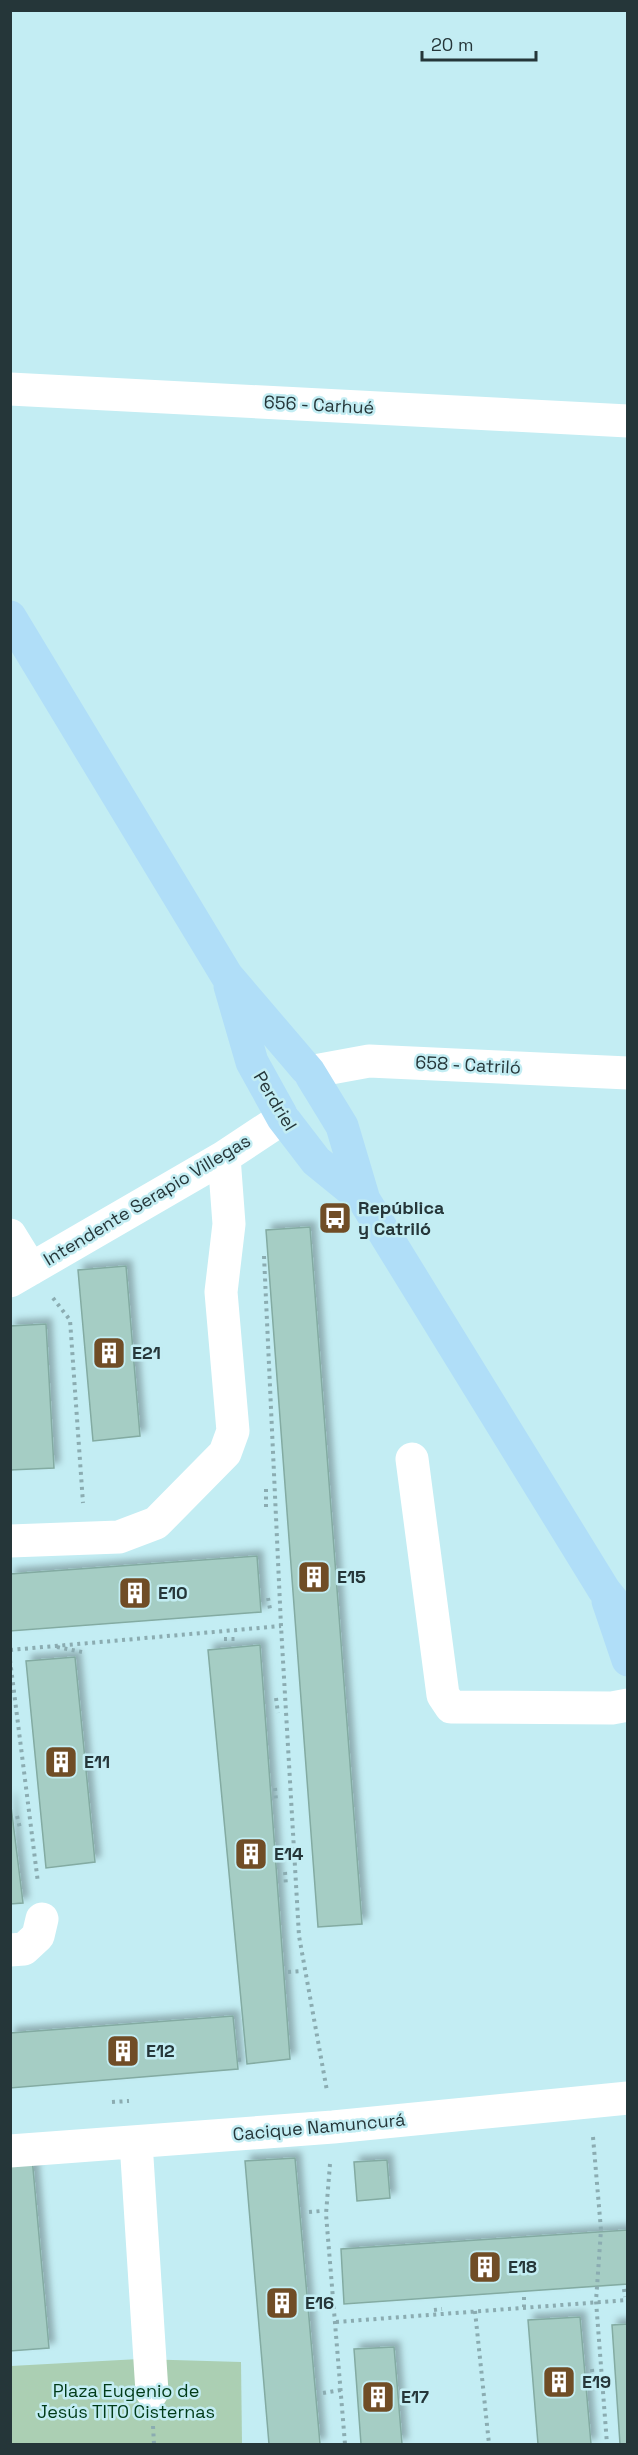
<svg xmlns="http://www.w3.org/2000/svg" width="638" height="2455" viewBox="0 0 638 2455" font-family="'Space Grotesk',sans-serif">
<defs>
<filter id="shadow"><feDropShadow dx="5.5" dy="-5.5" stdDeviation="3" flood-color="#0004"/></filter>
</defs>
<rect width="100%" height="100%" fill="#c3edf3"/>
<!-- green -->
<path fill="#abcfb3" d="M139 2359 241 2362 242 2444H11V2366Z"/>
<!-- building -->
<path fill="#a5cdc4" stroke="#83aba2" stroke-width="1.5" filter="url(#shadow)" d="M310 1227 362 1924 318 1927 266 1230Z
M126 1266 140 1436 93 1441 78 1270Z
M46 1324 54 1468 10 1470V1326Z
M257 1556 261 1612 10 1631V1574Z
M260 1645 290 2059 247 2064 208 1650Z
M75 1657 95 1862 46 1868 26 1661Z
M10 1798 23 1903 10 1904Z
M233 2016 238 2069 10 2088V2033Z
M32 2157 49 2348 10 2351V2159Z
M295 2158 320 2444H269L245 2161Z
M387 2160 390 2198 357 2201 354 2162Z
M628 2230V2284L344 2304 341 2249Z
M580 2317 591 2444H538L528 2320Z
M628 2324V2444H620L612 2325Z
M394 2347 402 2444H361L354 2349Z"/>
<g fill="none" stroke-linecap="round" stroke-linejoin="round">
<!-- path -->
<path stroke="#8bacb1" stroke-width="4" stroke-dasharray="3 4.5" stroke-linecap="butt" d="M264 1256 281 1626 299 1936 327 2091
M53 1298 70 1320 83 1503
M266 1489V1509
M268 1598 270 1609
M224 1639H239
M57 1647 82 1652
M10 1650 281 1626
M10 1660 38 1883
M276 1698 278 1713
M275 1788 276 1801
M17 1816 20 1828
M285 1872 286 1886
M288 1972 303 1971
M238 2060 245 2059
M112 2102 129 2101
M593 2137 601 2230 596 2301 607 2444
M330 2164 326 2214 345 2444
M309 2212 321 2211
M624 2289 625 2297
M524 2297V2307
M313 2299 323 2297
M434 2310 442 2309
M475 2311 489 2444
M336 2322 628 2300
M592 2369 593 2383
M323 2393 341 2390
M153 2426 154 2444"/>
<!-- minor -->
<path stroke="#fff" stroke-width="33" d="M10 389 628 421
M309 1072 369 1061 628 1073
M10 1235 31 1269
M10 1281 224 1157 283 1118
M412 1459 443 1695 451 1707 612 1708 628 1705
M10 1541 119 1537 156 1523 225 1453 233 1431 221 1292 229 1224 224 1157
M10 1950 24 1949 38 1936 42 1919
M136 2142 152 2392
M10 2151 333 2127 628 2098"/>
<!-- major -->
<path stroke="#b0def8" stroke-width="33" d="M10 617 227 976 309 1072 342 1126 364 1200 604 1590 628 1620
M230 986 252 1062 283 1118 316 1161 364 1200
M608 1601 628 1660"/>
</g>
<!-- icons -->
<defs>
<symbol id="bus-square" viewBox="-11 -11 22 22"><rect x="-9" y="-9" width="18" height="18" rx="4" fill="#704d26" stroke="#c3edf3"/><path d="M-5-6H5V4H4V6H2V4H-2V6H-4V4H-5ZM-3.5-4V0h7V-4ZM-3.5 1.2v1.5H-2V1.2ZM2 1.2v1.5H3.5V1.2Z" fill="#fff"/></symbol>
<symbol id="building-square" viewBox="-11 -11 22 22"><rect x="-9" y="-9" width="18" height="18" rx="4" fill="#704d26" stroke="#c3edf3"/><path d="M-4-6H4V6H1V3H-1V6H-4ZM-2.5-4.3h1.7v1.8h-1.7ZM.8-4.3h1.7v1.8H.8ZM-2.5-1h1.7V.8h-1.7ZM.8-1h1.7V.8H.8Z" fill="#fff"/></symbol>
</defs>
<g fill-rule="evenodd">
<use href="#bus-square" x="316" y="1199" width="38" height="38"/>
<use href="#building-square" x="90" y="1334" width="38" height="38"/>
<use href="#building-square" x="295" y="1558" width="38" height="38"/>
<use href="#building-square" x="116" y="1574" width="38" height="38"/>
<use href="#building-square" x="42" y="1743" width="38" height="38"/>
<use href="#building-square" x="232" y="1835" width="38" height="38"/>
<use href="#building-square" x="104" y="2032" width="38" height="38"/>
<use href="#building-square" x="466" y="2248" width="38" height="38"/>
<use href="#building-square" x="263" y="2284" width="38" height="38"/>
<use href="#building-square" x="540" y="2363" width="38" height="38"/>
<use href="#building-square" x="359" y="2378" width="38" height="38"/>
</g>
<g text-anchor="middle" stroke-width="5" stroke-linejoin="round" paint-order="stroke">
<!-- street labels -->
<g font-size="18" fill="#253639" stroke="#c3edf3">
<text transform="translate(319 405) rotate(3)" y="6">656 - Carhué</text>
<text transform="translate(468 1065) rotate(3)" y="6">658 - Catriló</text>
<text transform="translate(275 1101) rotate(59)" y="6">Perdriel</text>
<text transform="translate(147 1200) rotate(-31)" y="6">Intendente Serapio Villegas</text>
<text transform="translate(319 2127) rotate(-5)" y="6">Cacique Namuncurá</text>
</g>
<!-- poi labels -->
<g font-size="18" font-weight="bold" fill="#253639" stroke="#c3edf3" text-anchor="start">
<text x="358" y="1214">República<tspan x="358" dy="21">y Catriló</tspan></text>
<text x="132" y="1359">E21</text>
<text x="337" y="1583">E15</text>
<text x="158" y="1599">E10</text>
<text x="84" y="1768">E11</text>
<text x="274" y="1860">E14</text>
<text x="146" y="2057">E12</text>
<text x="508" y="2273">E18</text>
<text x="305" y="2309">E16</text>
<text x="582" y="2388">E19</text>
<text x="401" y="2403">E17</text>
</g>
<!-- park labels -->
<g font-size="18" fill="#003b18" stroke="#c3edf3">
<text x="126" y="2397">Plaza Eugenio de<tspan x="126" dy="21">Jesús TITO Cisternas</tspan></text>
</g>
</g>
<!-- border -->
<rect width="638" height="2455" fill="none" stroke="#253639" stroke-width="24"/>
<!-- scale -->
<path d="M422 51v9h114v-9" fill="none" stroke="#253639" stroke-width="3"/>
<text x="431" y="51" font-size="18" fill="#253639" stroke="#c3edf3" stroke-width="4.5" paint-order="stroke">20 m</text>
</svg>
